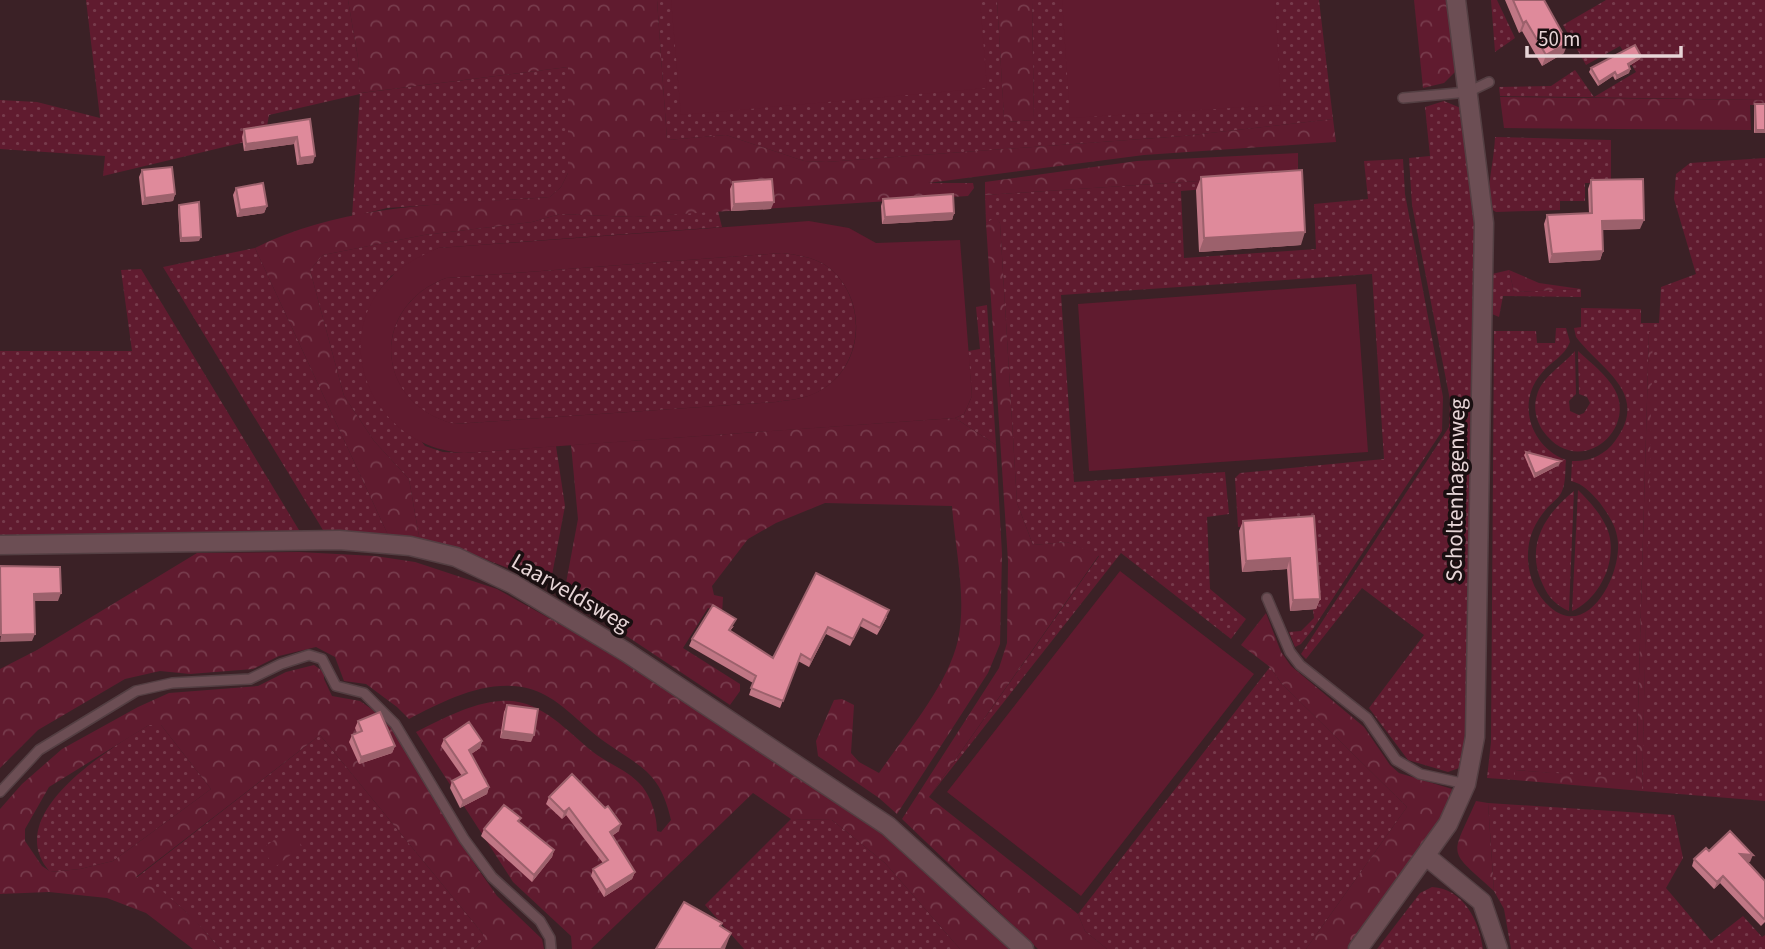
<svg xmlns="http://www.w3.org/2000/svg" width="1765" height="949" viewBox="0 0 1765 949" font-family="'Source Sans 3',sans-serif">
<defs>
<pattern id="grass-dots" width="8" height="8" patternUnits="userSpaceOnUse" patternTransform="scale(1.75)"><rect width="8" height="8" fill="#601b2f"/><path d="M2 2h.1M6 6h.1" fill="none" stroke="#773b4c" stroke-width="1.8" stroke-linecap="round"/></pattern>
<pattern id="forest-crowns" width="20" height="18" patternUnits="userSpaceOnUse" patternTransform="scale(1.75)"><rect width="20" height="18" fill="#601b2f"/><path d="M2 6a3 3 0 1 1 6 0M12 15a3 3 0 1 1 6 0" fill="none" stroke="#773b4c"/></pattern>
</defs>
<rect width="100%" height="100%" fill="#3b2126"/>
<!-- grass -->
<path fill="url(#grass-dots)" d="M86 0H348L358 58 361 93 568 67V173L561 187 550 197 387 208 352 217 360 94 269 115 267 126 246 129 245 142 103 176 105 156 0 149V100L37 102 100 118Z
M657 0H997L1004 117 1007 122 1034 120 1032 0H1319L1333 119 1183 136 826 162 804 161 726 135 667 140Z
M1491 0H1497L1515 38 1495 52Z
M1606 0H1765V100L1500 96 1499 87 1551 86 1575 70 1594 97 1636 72 1620 46 1586 65 1563 25Z
M1444 101 1463 109 1476 245 1468 700 1462 767 1448 772 1408 760 1369 708 1424 635 1362 588 1306 659 1301 654 1449 427 1450 400 1412 205 1409 158 1430 156 1425 107Z
M1495 137 1611 140V183H1585V201H1560V210L1496 212 1489 208C1487 184 1494 162 1495 137Z
M1765 158V801L1642 791 1652 332H1649L1636 780 1516 770 1515 780 1487 778 1491 742 1494 331H1536L1537 343H1555L1556 328H1566L1570 342C1564 357 1550 362 1541 374 1516 403 1531 447 1566 460 1565 469 1566 483 1562 491 1560 497 1552 503 1548 507 1534 523 1527 539 1528 560 1529 578 1537 596 1550 607 1589 642 1625 569 1617 536 1615 524 1607 513 1600 503 1591 493 1584 484 1571 481L1572 461C1589 462 1605 455 1615 441 1651 393 1600 369 1576 337L1574 328 1581 327V308L1641 309V323H1659L1661 287 1696 274 1674 199 1676 174 1690 163Z
M1403 159 1405 194 1443 397 1442 431 1313 629 1301 644 1295 647 1289 632 1301 631 1314 618 1313 610 1316 609 1311 523 1238 527 1235 478 1240 473 1384 459 1372 274 1061 295 1074 482 1225 472 1229 514 1207 517 1210 589 1246 619 1231 639 1121 553 929 797 1099 556 1067 542 1033 545 1017 503 1000 223 996 218 986 223 985 195 1292 175 1293 182 1181 191 1184 258 1316 249 1314 204 1368 199 1364 161Z
M718 211 722 227 438 248 391 276 379 291 368 312 362 335V363L425 446 443 452 464 453 556 446 565 506 552 575 539 580 469 553 420 542 409 479 374 441 344 396 310 270 323 255 424 235 532 222 560 214 634 217Z
M255 248 389 537 326 535 163 267Z
M782 253C797 255 815 257 828 267 870 300 864 372 814 394 802 399 789 400 776 402L454 424C374 404 369 307 446 278Z
M141 269 302 535 0 537V351H132L121 270Z
M1509 270 1514 292 1581 289V297L1503 296 1499 317 1492 314V274Z
M987 305 996 445 955 418 964 414 972 396 968 351 980 349 976 307Z
M1575 351 1576 394 1569 401 1570 411 1579 415 1584 413 1590 403 1587 397 1579 394 1578 351C1590 362 1607 375 1615 390 1637 431 1578 480 1543 431 1536 420 1533 408 1537 395 1542 377 1562 366 1575 351Z
M1578 490C1590 502 1604 517 1609 534 1617 563 1598 600 1572 611Z
M1574 491 1569 611C1557 606 1548 597 1543 585 1525 547 1543 516 1574 491Z
M1270 667 1281 683 1407 807 1306 949H1107L1085 931 1078 914Z
M149 725H161L211 789 113 861 80 869 50 872C0 815 107 750 149 725Z
M320 735 483 934V940L474 949H220C195 919 171 894 136 878Z
M1488 803 1674 815 1683 858 1666 888 1711 941 1743 916 1762 937 1765 935V949H1511L1504 909 1494 891Z
M791 819 832 820 885 863 960 949H744L705 905Z
M1432 887C1464 889 1479 921 1483 949H1377L1420 893Z"/>
<!-- forest -->
<path fill="url(#forest-crowns)" fill-rule="evenodd" d="M348 0H657L667 140 726 135 804 161 826 162 1183 136 1333 119 1336 142 1144 155 928 183H973L974 188 968 196 634 217 560 214 532 222 424 235 323 255 310 270 344 396 374 441 409 479 420 542 389 537 255 248C344 203 452 204 550 197L561 187 568 173V67L360 93 358 58Z
M997 0H1032L1034 120 1007 122 1004 118Z
M1414 0H1449L1458 69 1444 83 1423 88Z
M1500 97 1765 100V105H1750L1751 130 1504 128Z
M1298 153V169L1292 175 985 195V182L1137 161Z
M996 217 1000 223 1017 503 1033 545 1067 542 1099 555 929 797 1078 914 1085 931 1107 949H1038L902 819 999 668 1007 643 1008 561 986 223Z
M1509 270 1539 283 1581 289 1514 292Z
M1649 332H1653L1642 791 1515 780V770L1636 779Z
M955 418 996 445 1002 554 1000 644 988 673 897 814 879 798 818 756 816 741 834 700 842 699 854 705 851 753 859 762 879 773C905 735 948 685 958 640 967 598 955 548 952 506L825 503 776 523 748 539 712 586 714 595 723 597 722 614 708 608 683 648 740 684V691L730 705 571 599 566 583 578 519 571 445Z
M299 552 375 556 415 562 497 589 565 627 683 698 901 845 1010 949H960L885 863 832 820 791 819 753 793 591 949H572L571 936 513 882 416 732C442 719 471 703 501 701 540 698 565 730 593 752 607 763 625 769 638 782 650 793 657 815 657 831L661 832 671 820C660 772 642 768 605 742 583 727 565 704 541 693 497 673 447 699 409 719L397 707 366 684 344 681 335 657 316 647 279 656 253 669 190 674 160 671 125 679 38 730 0 768V669L37 650 197 553Z
M1266 613 1281 652 1291 666 1364 727 1390 765 1399 773 1452 789 1453 795 1420 855 1348 949H1306L1407 807 1281 683 1270 667 1241 645Z
M314 665 324 672V679L332 696 360 701 386 719 476 866 497 896 542 939 544 949H474L483 940V934L320 735 136 877 161 890 194 919 220 949H193L146 913 107 898 49 892 0 894V809L22 784 62 749 138 707 169 693 258 686 286 672ZM149 725H161L211 789 113 861 80 869 51 872 42 866 25 841V829L49 787Z
M1476 801 1488 803 1494 891C1447 848 1450 860 1476 801Z
M289 829 302 846 275 867 262 849Z"/>
<!-- pitch -->
<path fill="#601b2f" fill-rule="evenodd" d="M671 0H980L987 88 681 115Z
M1062 0H1275L1281 105 1070 118Z
M809 221 849 228 876 243 960 240 972 396 964 414 955 418 464 453C375 448 324 341 392 276 405 263 421 256 438 248ZM782 253C797 255 815 257 828 267 870 300 865 372 813 394 802 399 789 400 776 402L455 424C374 404 369 307 446 278Z
M1356 284 1368 452 1089 471 1078 304Z
M1120 571 1254 674 1081 896 947 792Z"/>
<g fill="none" stroke-linecap="round" stroke-linejoin="round">
<defs>
<path id="service" d="M1403 98 1468 92 1489 82
M1267 598 1290 652 1300 665 1367 718 1396 760 1420 774 1466 784
M0 792 39 750 136 691 172 683 250 679 281 664 309 655 322 659 336 686 364 693 395 724 464 839 492 877 540 921 550 938 551 949"/>
<path id="minor" d="M0 545 339 540 410 546 456 557 513 584 626 652 888 826 1024 949
M1426 856 1482 902 1498 949
M1358 949 1448 824 1466 784 1475 737 1484 223 1456 0"/>
</defs>
<!-- service casing -->
<use href="#service" stroke="#543f43" stroke-width="12"/>
<!-- minor casing -->
<use href="#minor" stroke="#543f43" stroke-width="21"/>
<!-- service -->
<use href="#service" stroke="#6c4e54" stroke-width="9"/>
<!-- minor -->
<use href="#minor" stroke="#6c4e54" stroke-width="18"/>
</g>
<!-- wall -->
<path fill="#c07785" d="M1505 0H1544L1564 53 1542 66 1522 31 1519 33Z
M1641 56 1640 59 1629 66 1630 69 1629 73 1615 80 1613 76 1598 86 1589 72 1591 68Z
M1755 104 1765 133H1754V108Z
M310 119 313 163 297 165 294 144 244 151 242 137 244 129Z
M142 170 175 194 173 201 142 205 139 177Z
M1201 177 1301 245 1199 252 1196 190Z
M1591 180 1640 229 1602 230 1603 251 1600 260 1549 263 1544 224 1547 215 1589 213 1588 189Z
M733 182 771 209 731 211 730 189Z
M236 188 267 206 264 213 237 217 233 195Z
M883 199 954 213 952 220 882 224 881 206Z
M179 205 199 241 180 242 178 209Z
M1526 452 1559 465 1534 478 1524 455Z
M1314 516 1320 599 1316 609 1290 611 1287 569 1242 572 1239 531 1243 521Z
M816 573 887 617 877 635 860 626 850 646 826 634 809 667 798 661 780 708 749 695 753 683 689 646 692 639 734 626 730 631 773 658Z
M507 705 531 742 500 738 504 712Z
M358 721 395 746 392 753 359 764 349 742 352 735 357 733 355 728Z
M444 739 482 741 480 748 471 754 489 787 487 794 460 808 450 788 452 781 462 776 441 746Z
M549 797 619 831 612 836 635 872 632 879 604 897 591 876 593 869 603 863 566 815 562 819 546 804Z
M519 822 554 850 552 857 532 882 481 836 484 829Z
M1709 851 1750 862H1747L1765 881V922L1761 926 1720 883 1714 889 1692 866 1694 859Z"/>
<!-- shaded-wall -->
<path fill="#9c616c" d="M1526 21 1522 31 1519 33 1523 23Z
M1568 43 1564 53 1542 66 1546 55Z
M1641 56 1640 59 1626 68 1628 64Z
M1630 69 1629 73 1615 80 1617 76Z
M1615 72 1613 76 1598 86 1599 82Z
M1756 130H1765V133H1754Z
M297 137 294 144 244 151 246 144Z
M315 156 313 163 297 165 300 158Z
M175 194 173 201 142 205 145 198Z
M774 202 771 209 731 211 734 204Z
M267 206 264 213 237 217 240 210Z
M954 213 952 220 882 224 885 217Z
M1644 220 1640 229 1599 230 1602 221Z
M1305 232 1301 245 1199 252 1204 238Z
M201 237 199 241 180 242 181 238Z
M1603 251 1600 260 1549 263 1552 254Z
M1561 461 1559 465 1534 478 1535 474Z
M1290 558 1287 569 1242 572 1246 561Z
M61 593 58 601H31L34 594Z
M1320 599 1316 609 1290 611 1293 600Z
M828 627 826 634 809 667 811 660Z
M35 634 32 641 0 642 1 635Z
M503 731 534 735 531 742 500 738Z
M482 741 480 748 467 757 469 750Z
M395 746 392 753 359 764 361 757Z
M489 787 487 794 460 808 463 801Z
M569 808 566 815 562 819 564 812Z
M621 824 619 831 607 839 610 832Z
M554 850 552 857 532 882 534 875Z
M1740 854 1753 855 1750 862 1737 861Z
M635 872 632 879 604 897 606 890Z
M1723 876 1720 883 1714 889 1717 882Z
M731 933 725 949H721Z"/>
<!-- building -->
<path fill="#df8a9b" stroke="#9c616c" stroke-width="2" d="M1513 0H1544L1568 43 1546 55 1526 21 1523 23Z
M1635 45 1641 56 1628 64 1630 69 1617 76 1615 72 1599 82 1591 68Z
M1755 104H1765V130H1756Z
M310 119 315 156 300 158 297 137 246 144 244 129Z
M172 167 175 194 145 198 142 170Z
M1302 170 1305 232 1204 238 1201 177Z
M772 179 774 202 734 204 733 182Z
M1643 179 1644 220 1602 221 1603 251 1552 254 1547 215 1592 213 1591 180Z
M263 183 267 206 240 210 236 188Z
M953 194 954 213 885 217 883 199Z
M199 202 201 237 181 238 179 205Z
M1526 452 1561 461 1535 474Z
M1314 516 1320 599 1293 600 1290 558 1246 561 1243 521Z
M0 566 60 567 61 593 34 594 35 634 1 635Z
M816 573 889 610 880 628 863 619 853 639 828 627 811 660 801 654 783 701 751 688 756 676 692 639 713 605 736 619 729 630 773 658Z
M507 705 538 709 534 735 503 731Z
M380 712 395 746 361 757 352 735 362 731 358 721Z
M469 722 482 741 469 750 489 787 463 801 452 781 467 773 444 739Z
M572 774 605 808 608 806 621 824 610 832 635 872 606 890 593 869 608 860 569 808 564 812 549 797Z
M504 805 521 818 518 821 554 850 534 875 484 829Z
M1730 831 1753 855 1740 854 1765 881V918L1764 919 1723 876 1717 882 1694 859 1706 848 1709 851Z
M684 902 722 923 720 926 731 933 721 949H656Z"/>
<g text-anchor="middle" stroke-width="7" stroke-linejoin="round" paint-order="stroke">
<!-- street labels -->
<g font-size="23" fill="#e7d5d7" stroke="#1a0f11">
<text transform="translate(1455 490) rotate(-89)" y="8">Scholtenhagenweg</text>
<text transform="translate(571 592) rotate(30)" y="8">Laarveldsweg</text>
</g>
</g>
<!-- scale -->
<path d="M1527 46v10h154v-10" fill="none" stroke="#e7d5d7" stroke-width="3.5"/>
<text x="1538" y="46" font-size="21" fill="#e7d5d7" stroke="#1a0f11" stroke-width="5" paint-order="stroke">50 m</text>
</svg>
